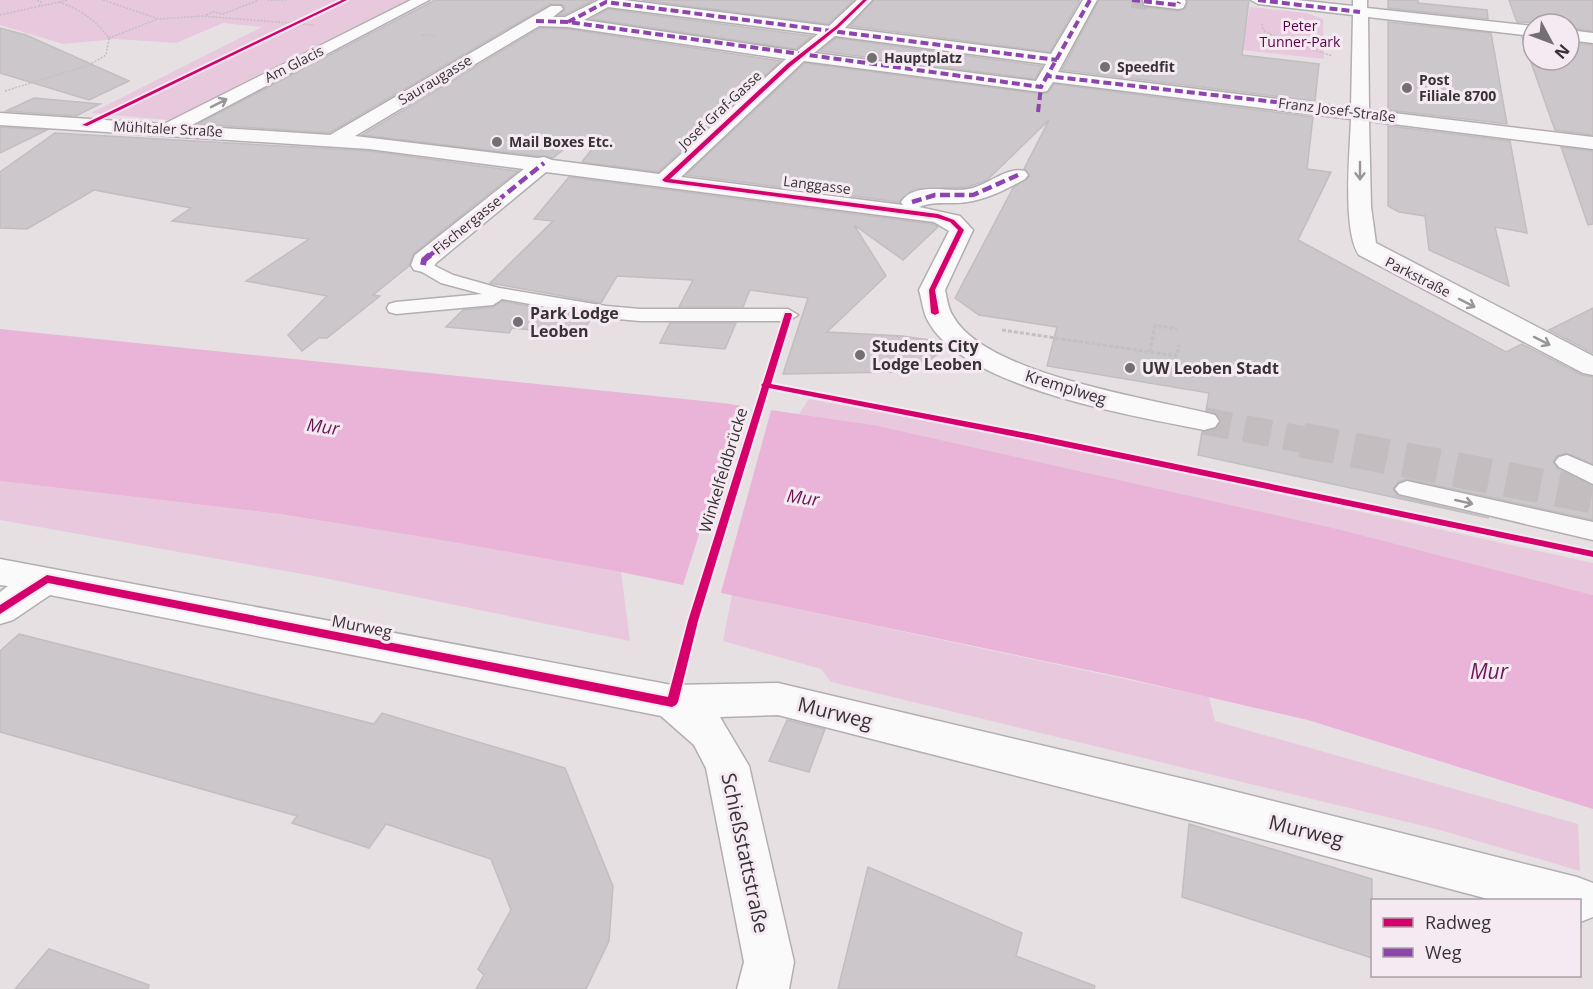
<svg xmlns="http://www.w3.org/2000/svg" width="1593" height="989" viewBox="0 0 1593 989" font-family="'Open Sans',sans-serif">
<rect width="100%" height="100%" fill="#e6e0e3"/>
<!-- green -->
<path fill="#e8c8dd" d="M0 0H408L240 84 246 86 183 118 168 120 91 113 262 27 223 23 176 43 116 39 63 44 0 25Z
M1250 7 1306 13 1323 19 1324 59 1242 50Z
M809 399 1052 444 1593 563V595L1342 530 874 425 799 414Z
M0 481 278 514 441 540 621 572 630 641 319 577 0 520Z
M732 595 1209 697 1215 721 1578 824 1580 871 1440 830 831 682 821 669 723 641Z"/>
<!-- water -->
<path fill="#e9b4d7" d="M0 329 723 403 874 425 1342 530 1593 595V809L1308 720 1126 678 621 572 441 540 279 514 0 481Z"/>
<!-- pier -->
<path fill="#e6e0e3" d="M741 403 772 407 720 596 682 588Z"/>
<!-- building -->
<path fill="#ccc7ca" stroke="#c2bdc0" stroke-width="1.5" d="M435 0H594L564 15H559L565 9 563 5 550 4 329 133 198 124Z
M642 0H854L828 24Z
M874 0H1080L1050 52 850 26Z
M1099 0H1141L1144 7 1178 11 1185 9 1188 0H1249L1242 55 1319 64 1315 101 1062 70Z
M1388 0H1418V3L1487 10 1488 19 1388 8Z
M1509 0H1593V31L1569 28V24L1517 22Z
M608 9 812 36 796 49 591 19Z
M1388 22 1491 33 1507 124 1388 110Z
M0 28 26 35 129 81 89 100 0 73Z
M540 28 568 29 781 61 658 172 582 162 592 149 580 136 553 158 362 135Z
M1522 37 1533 38V60H1569V42L1593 45V135L1555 130Z
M836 38 1042 66 1035 79 820 51Z
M805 63 1041 94 1049 92 1054 84 1313 117 1307 169 1331 172 1298 240 1506 352 1522 344 1582 375 1593 377V464L1566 453 1557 456 1553 462 1558 469 1593 486V520L1407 479 1398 482 1393 489 1398 496 1489 518 1198 455 1202 432 1216 429 1221 422 1217 414 1206 411 1209 393 1047 366 1057 327 979 315 955 298 1013 188 1030 176 1024 169 1049 120 987 180 968 187 914 189 899 202 686 175Z
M34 98 100 104 76 116 6 111Z
M1388 126 1510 141 1527 233 1495 227 1509 286 1429 250 1425 216 1399 212 1388 206Z
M0 127 47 130 0 153Z
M55 133 369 151 518 171 414 253 409 266 373 295 380 296 327 338H319L302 351 288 335 327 296 246 281 309 239 172 221 191 208 94 190 27 229 0 228V172Z
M1561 147 1593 151V224L1588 225Z
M569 177 933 224 938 227 903 260 854 225 886 276 827 332 902 336 943 342 947 347 919 368 897 372 783 374 808 298 750 290 743 307H679L693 280 617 276 601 303 490 283 553 221 534 219Z
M502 301 591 318 581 335 512 328 509 333 446 327 463 310 493 307Z
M1593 308V353L1549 330Z
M670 323H736L725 349 660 343Z
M19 634 374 724 382 713 565 768 613 886 609 941 586 989H476L484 975 478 969 511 910 491 859 386 824 369 848 292 823 297 816 0 732V651Z
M787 720 825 729 809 772 769 761Z
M1189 824 1372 879V958L1182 897Z
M868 867 1022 933 1016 956 1095 986 1094 989H838Z
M49 949 149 985 148 989H15Z"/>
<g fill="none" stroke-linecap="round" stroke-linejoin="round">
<!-- street-tunnel-far2 -->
<path stroke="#c3bdc0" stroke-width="16" stroke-dasharray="16 8" stroke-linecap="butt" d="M1132 0 1149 2"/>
<!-- street-tunnel-far1 -->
<path stroke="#c3bdc0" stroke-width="27" stroke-dasharray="27 14" stroke-linecap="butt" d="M1204 421 1310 441"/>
<!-- street-tunnel -->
<path stroke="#c3bdc0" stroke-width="35" stroke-dasharray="35 17" stroke-linecap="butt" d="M1302 440 1593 496"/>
<defs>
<path id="lane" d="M423 260 453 275 499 288 606 306 640 309H788L798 315 788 321H640L606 318 502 299 493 305 396 314 389 312 387 308 389 304 396 302 482 294 441 283 417 269 414 265Z
M1567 455 1593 466V484L1559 467 1555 462 1559 457Z
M1407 481 1593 522V540L1399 494 1395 489 1399 484Z"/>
<path id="street" d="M411 0H429L190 126 330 135 551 6H561L563 9 553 17H565L599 0H624L829 26 857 0H872L845 28 1051 54 1083 0H1097L1058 72 1351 108 1353 15 1258 4 1251 0H1297L1353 6V0H1367V8L1533 26V36L1368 17 1369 110 1593 137V149L1369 121 1371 207 1376 243 1593 356V375L1583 373 1359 255C1342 231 1350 150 1351 119L1053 82 1047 91 1041 92 804 61 681 177 903 205 901 202C915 181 948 193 968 189 988 186 1006 166 1025 171L1028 175 1025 179C1007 189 988 199 967 202 949 205 936 200 919 207L960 216 973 230 945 290C947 298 948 309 953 316 985 375 1153 399 1215 415L1219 421 1215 427 1204 430C1134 416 964 388 928 321 923 312 922 300 919 290L949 231 934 222 546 172 436 263 432 270 423 272 414 270 411 265 415 255 524 169 369 149 0 125V113L164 124ZM608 7 818 34 797 51 584 20ZM539 26 568 27 786 59 659 174 552 160 544 157 538 158 355 136ZM835 36 1046 64 1036 81 814 53Z
M1143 0H1185L1186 2 1183 8 1178 9 1144 5Z
M1569 30 1593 33V43L1569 40Z
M0 559 672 685 778 683 1201 783 1577 877 1593 883V917L1580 922V900H1492L1201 823 778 715 720 717 749 766 794 962 789 989H737L744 962 706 768 694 745 661 716 50 595 13 620 0 624V592L8 586 0 585Z"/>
</defs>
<!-- lane casing -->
<use href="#lane" stroke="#b3aeb1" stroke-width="3"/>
<!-- street casing -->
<use href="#street" stroke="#b3aeb1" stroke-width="3"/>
<!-- path-far1 -->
<path stroke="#c2c0c1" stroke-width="1.5" stroke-dasharray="2 1.5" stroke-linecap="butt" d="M37 0 41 2 39 6
M103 0 159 19 202 16 314 25
M267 0H286
M0 15 68 0
M206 15 213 12 223 14 259 0
M1262 24 1263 30 1278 38 1332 56
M422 35 435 36
M109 38 158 19
M5 91 89 65 106 55 109 38C95 20 80 9 59 2"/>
<!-- path -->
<path stroke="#c2c0c1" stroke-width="3" stroke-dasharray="4 2" stroke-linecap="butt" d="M1002 330 1177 356 1179 345
M1150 352 1155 325 1177 329"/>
<!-- lane -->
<use href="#lane" fill="#fbfafb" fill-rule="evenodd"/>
<!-- street -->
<use href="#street" fill="#fbfafb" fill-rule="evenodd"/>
<!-- quiet-far2 -->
<path stroke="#8e44ad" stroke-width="4" stroke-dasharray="8 4" stroke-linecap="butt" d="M1090 0 1047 76 1319 107
M1132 0 1178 5 1179 2
M1258 0 1360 12
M536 21 568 22 1041 87 1047 76
M568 22 606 2 1057 60
M1038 112 1041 87"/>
<!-- quiet-far1 -->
<path stroke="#8e44ad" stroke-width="4.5" stroke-dasharray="10 4.5" stroke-linecap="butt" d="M912 202 935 195H973L1018 175
M429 256 544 163"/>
<!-- quiet -->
<path stroke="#8e44ad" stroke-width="6" stroke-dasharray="13 6" stroke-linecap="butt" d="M423 265 424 260 431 254"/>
<defs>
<path id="cycleway" d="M342 0H347L87 126 82 125Z
M863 0H867L838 28 791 66 670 179 938 214 954 220 964 230 935 290 939 313 935 315 931 313 929 290 958 230 950 222 937 218 665 182 662 180 787 64 836 26Z
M785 313H791L792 315 771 384 1032 434 1593 551V557L1032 440 769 388 698 621 678 702 676 705 672 707 48 583 0 614V605L47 575 668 697 688 621 762 386 761 385 763 383Z"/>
</defs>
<!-- cycleway casing -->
<use href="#cycleway" stroke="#f6eaf2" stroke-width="4"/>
<!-- cycleway -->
<use href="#cycleway" fill="#d6006c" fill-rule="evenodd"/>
</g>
<!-- one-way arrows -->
<defs><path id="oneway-shaft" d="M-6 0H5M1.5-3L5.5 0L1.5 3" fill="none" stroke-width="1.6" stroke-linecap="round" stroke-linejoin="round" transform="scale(1.5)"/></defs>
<g stroke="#999698">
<use href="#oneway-shaft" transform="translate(219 103) rotate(-27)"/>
<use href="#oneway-shaft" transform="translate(1360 171) rotate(90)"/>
<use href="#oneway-shaft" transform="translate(1467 303) rotate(27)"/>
<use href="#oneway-shaft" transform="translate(1542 341) rotate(27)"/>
<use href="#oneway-shaft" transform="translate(1464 502) rotate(13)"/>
</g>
<!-- markers -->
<g fill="#746f72" stroke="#f6eaf2" stroke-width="2">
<circle cx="872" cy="58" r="6"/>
<circle cx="1105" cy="67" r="6"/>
<circle cx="1407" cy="88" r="6"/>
<circle cx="497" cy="142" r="6"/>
<circle cx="518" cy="322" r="6"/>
<circle cx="860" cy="355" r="6"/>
<circle cx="1130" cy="368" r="6"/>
</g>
<g text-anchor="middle" stroke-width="6" stroke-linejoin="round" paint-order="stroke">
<!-- far-park labels -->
<g font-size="14" fill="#570045" stroke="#f6eaf2">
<text x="1300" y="31">Peter<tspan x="1300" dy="16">Tunner-Park</tspan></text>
</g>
<!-- far-poi labels -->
<g font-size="14" font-weight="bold" fill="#373235" stroke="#f6eaf2" text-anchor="start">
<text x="884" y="63">Hauptplatz</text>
<text x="1117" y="72">Speedfit</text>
<text x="1419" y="85">Post<tspan x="1419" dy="16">Filiale 8700</tspan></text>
<text x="509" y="147">Mail Boxes Etc.</text>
</g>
<!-- far-street labels -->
<g font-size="14" fill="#373235" stroke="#f6eaf2">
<text transform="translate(294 64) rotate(-27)" y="5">Am Glacis</text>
<text transform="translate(435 80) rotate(-31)" y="5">Sauraugasse</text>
<text transform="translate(720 110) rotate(-43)" y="5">Josef Graf-Gasse</text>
<text transform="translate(1337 110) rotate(7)" y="5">Franz Josef-Straße</text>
<text transform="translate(168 129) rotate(3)" y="5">Mühltaler Straße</text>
<text transform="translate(817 185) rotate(7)" y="5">Langgasse</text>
<text transform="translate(467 225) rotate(-39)" y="5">Fischergasse</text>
<text transform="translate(1418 277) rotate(27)" y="5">Parkstraße</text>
</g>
<!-- poi labels -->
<g font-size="16" font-weight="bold" fill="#373235" stroke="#f6eaf2" text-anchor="start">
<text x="530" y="319">Park Lodge<tspan x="530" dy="18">Leoben</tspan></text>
<text x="872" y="352">Students City<tspan x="872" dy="18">Lodge Leoben</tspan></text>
<text x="1142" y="374">UW Leoben Stadt</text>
</g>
<!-- street labels -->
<g font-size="16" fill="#373235" stroke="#f6eaf2">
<text transform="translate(1066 387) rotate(17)" y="6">Kremplweg</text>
<text transform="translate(723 470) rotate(-73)" y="6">Winkelfeldbrücke</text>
<text transform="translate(362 626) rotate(11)" y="6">Murweg</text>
</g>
<!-- water labels -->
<g font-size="18" font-style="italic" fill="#6a1756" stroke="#f6eaf2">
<text transform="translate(323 427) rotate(8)" y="6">Mur</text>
<text transform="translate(803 498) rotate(8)" y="6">Mur</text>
</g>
<!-- near-street labels -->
<g font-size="20" fill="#373235" stroke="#f6eaf2">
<text transform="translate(835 713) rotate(14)" y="7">Murweg</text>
<text transform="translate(1306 831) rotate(14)" y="7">Murweg</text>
<text transform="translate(745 853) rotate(78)" y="7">Schießstattstraße</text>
</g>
<!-- near-water labels -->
<g font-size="21" font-style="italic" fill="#6a1756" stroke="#f6eaf2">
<text x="1489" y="679">Mur</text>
</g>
</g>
<!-- legend -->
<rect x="1371" y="899" width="210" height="78" fill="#f6eaf2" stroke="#aaa0a6" stroke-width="1.5"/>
<rect x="1383" y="918" width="30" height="9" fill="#d6006c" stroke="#aaa0a6" stroke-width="1.5"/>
<text x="1425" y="929" font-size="18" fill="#373235">Radweg</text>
<rect x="1383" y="948" width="30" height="9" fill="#8e44ad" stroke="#aaa0a6" stroke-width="1.5"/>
<text x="1425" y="959" font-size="18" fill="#373235">Weg</text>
<!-- north arrow -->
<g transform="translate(1551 42) rotate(131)"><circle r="28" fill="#f6eaf2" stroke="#aaa0a6" stroke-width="1.5"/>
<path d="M0-4.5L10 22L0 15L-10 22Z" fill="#746f72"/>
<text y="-9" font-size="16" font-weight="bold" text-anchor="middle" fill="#373235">N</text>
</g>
</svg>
